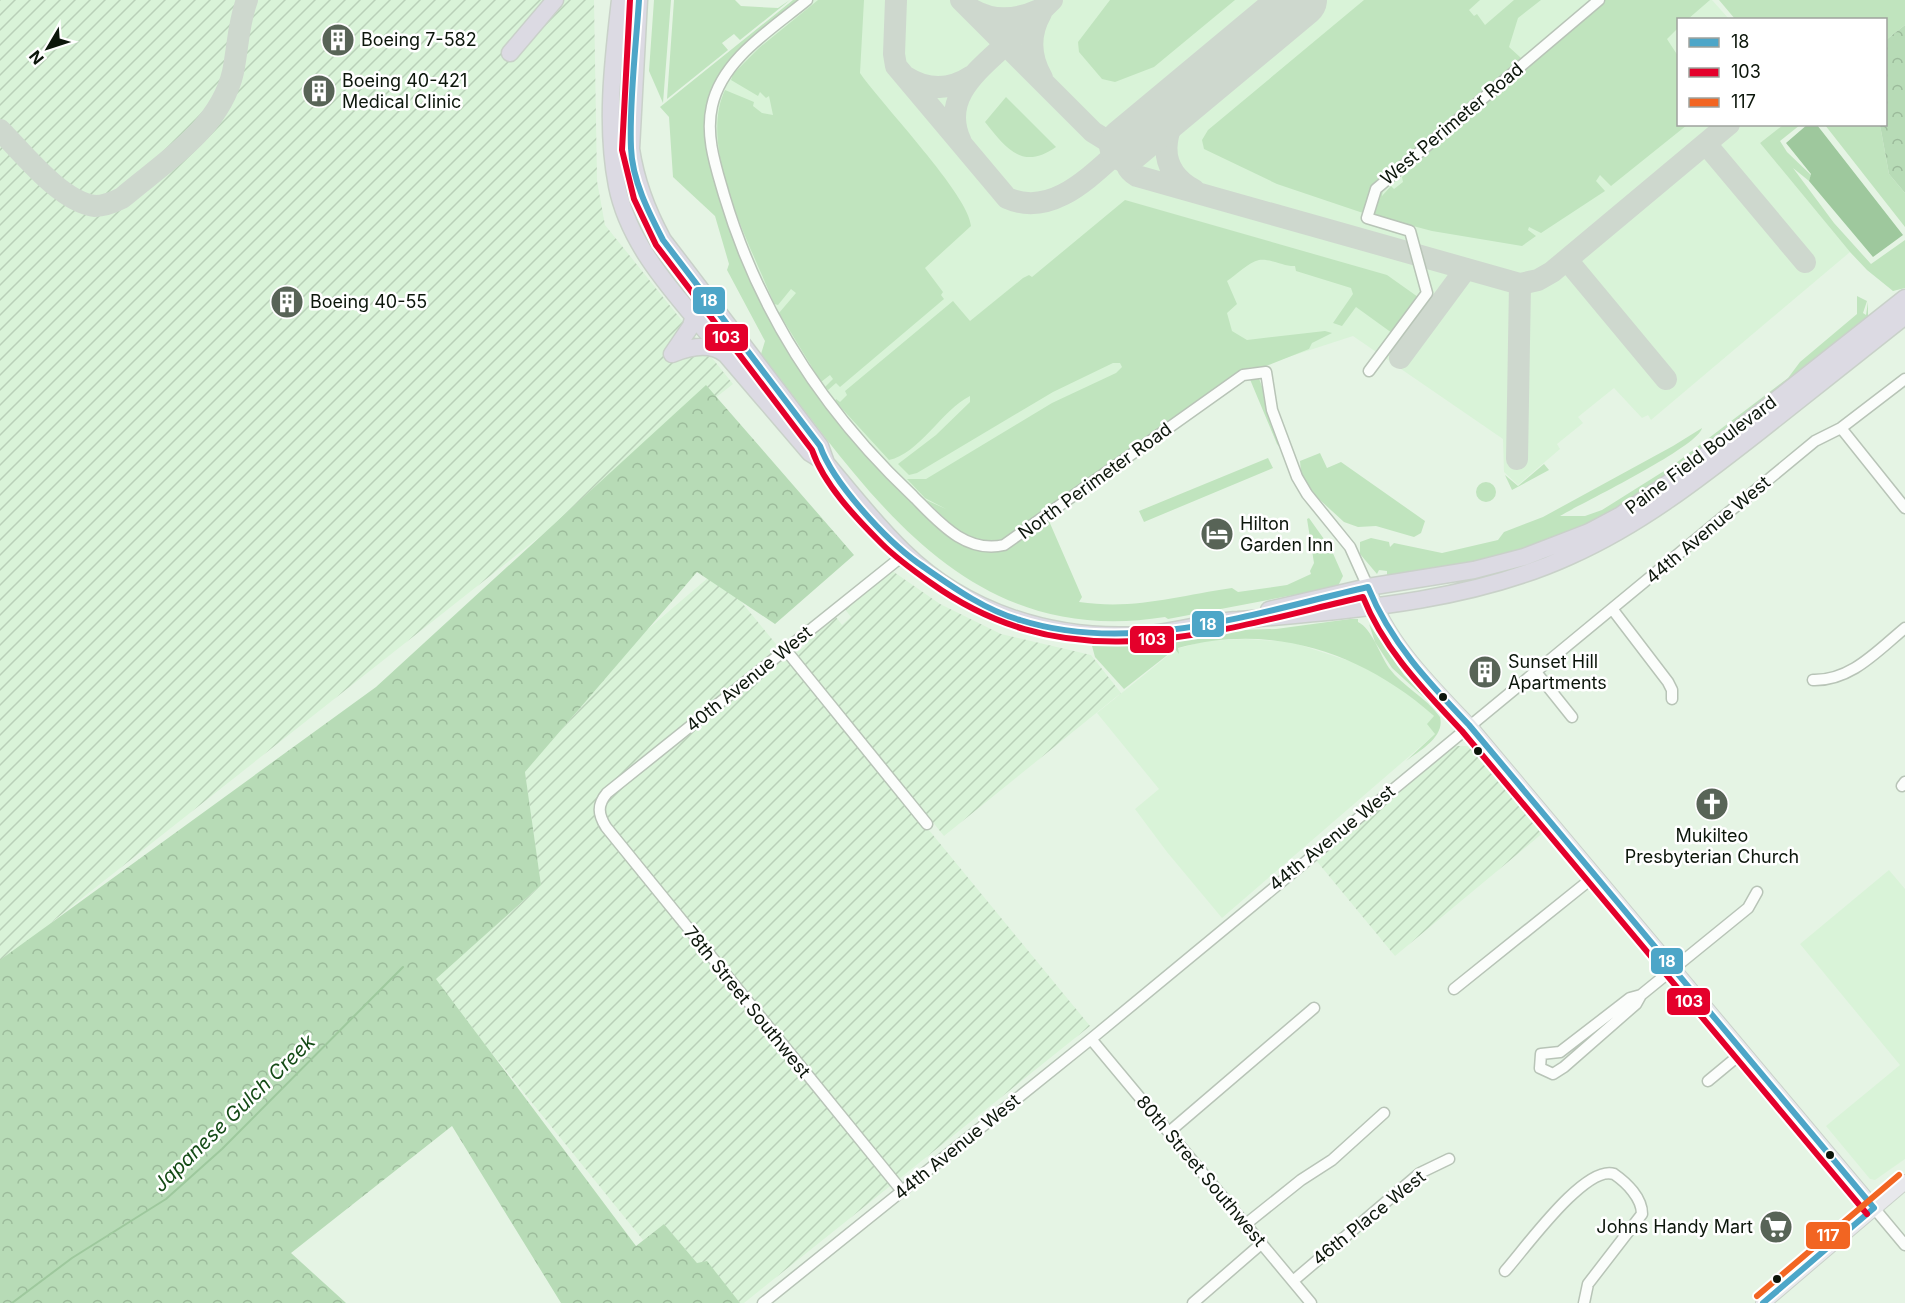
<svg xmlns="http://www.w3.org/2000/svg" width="1905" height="1303" viewBox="0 0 1905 1303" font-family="Inter,sans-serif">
<defs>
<pattern id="industrial-furrows" width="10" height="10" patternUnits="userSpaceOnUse" patternTransform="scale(1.5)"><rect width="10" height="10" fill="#d9f3d8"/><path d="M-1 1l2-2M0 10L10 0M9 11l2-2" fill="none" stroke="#b9d0b8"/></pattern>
<pattern id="forest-crowns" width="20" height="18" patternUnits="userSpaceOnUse" patternTransform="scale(1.5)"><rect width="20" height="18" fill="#b7dbb6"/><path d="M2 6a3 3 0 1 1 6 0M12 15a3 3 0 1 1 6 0" fill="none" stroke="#9cbb9b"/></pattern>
</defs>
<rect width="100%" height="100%" fill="#e5f4e4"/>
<!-- built -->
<path fill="#d9f3d8" d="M814 0H1712L1729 19 1678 20V124L1783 125 1760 143 1850 252 1651 420 1648 415 1642 418 1614 388 1578 417 1583 423 1557 444 1560 449 1518 485 1504 472 1503 439 1353 336 1236 374 1004 545 969 543 854 436 770 312 713 157 716 93 749 53Z
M1246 639 1291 642 1374 669 1408 691 1434 716 1435 734 1222 918 1167 852 1135 809 1159 789 1097 713 1176 649 1206 641Z
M1889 870 1905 889V1159L1875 1180 1870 1179 1826 1126 1900 1065 1800 944Z"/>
<!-- industrial -->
<path fill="url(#industrial-furrows)" d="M0 0H594L597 181 605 225 733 384 0 963Z
M891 570 940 604 1001 634 1091 655 1121 693 944 836 796 653 805 646 804 643 836 617 842 625 851 617 844 608Z
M716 571 1090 1026 744 1303H740L707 1262 697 1263 664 1224 643 1240 487 1047 436 979 541 885 525 772 647 630Z
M1454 746H1469L1544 832 1395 956 1315 859Z"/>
<!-- green -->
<path fill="#c0e4be" d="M654 0H671L663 103 649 71Z
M674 0H735L741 6 778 8 790 0 740 40 734 34 722 43 728 50 667 99Z
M793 0H798C755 35 703 69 705 131L773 327 781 341 812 389 844 429 963 545C998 563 1021 540 1049 521L1082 597 1079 602C1135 610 1177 596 1232 588L1238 592 1287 585 1311 574 1310 571 1314 563 1307 519 1309 518 1331 549 1343 576 1339 584 1341 586 1168 619 1165 617C963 649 869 492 761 354L765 341 727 270 729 264 715 216 673 177 669 117 660 107Z
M818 0H864L860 73C882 105 969 195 971 226L925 268 943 292 941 295 944 299 840 387 836 383 828 390 825 387 833 379 830 375 821 382 779 313 796 293 791 289 778 305 774 304C752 247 697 149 725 90L754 102 753 106 762 113 773 115 769 96 766 98 760 92 758 96 731 80 733 74 760 47Z
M1110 0H1235L1154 67 1115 82 1102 79 1079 52 1078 42Z
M1364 0H1480L1469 10 1474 16 1477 14 1485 25 1514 0H1541L1518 18 1509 47 1521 58 1376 181 1369 191 1363 213 1277 184 1204 149 1202 140 1208 130Z
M1605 0H1710L1688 19 1678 20V28L1667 39 1678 56V124L1687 125 1611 186 1600 175 1596 181 1605 191 1541 233 1529 227 1528 230 1536 236 1522 246 1432 231 1375 216 1372 213 1383 189 1382 196 1391 186 1394 189 1403 182 1402 177 1421 161V155Z
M1719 0H1905V25L1886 40V20L1735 19Z
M1006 97 1056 147C1022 171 1006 148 985 122Z
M1783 125H1800L1780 141 1787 152 1811 175 1809 181 1793 168 1834 223 1871 264 1905 240V288L1893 291 1867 270 1850 252 1760 143Z
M1825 125H1880L1889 174 1905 193V227Z
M1125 200 1387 275 1418 297 1392 333 1356 307 1342 326 1333 323 1353 294 1351 288 1296 271 1295 266C1285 267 1270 258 1259 260 1249 262 1236 275 1227 281L1237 304 1227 313 1232 331 1247 340 1325 331 1332 333 1312 343 1309 349 1266 366 1247 368 1236 373 1076 489 1071 490 1070 494C1044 512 1006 553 972 538 954 530 940 513 926 500L946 509 925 498 907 479H926L1052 403 1116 373 1122 367 1120 363H1113L1053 392 917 473 909 475 898 464 936 435 970 402V396C942 410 919 454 889 460L835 401 836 399 840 402 847 395 845 391 953 301 970 321 1023 278 1029 275 1032 277Z
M1857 296 1867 301 1863 313 1866 315 1868 302V318L1653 487 1590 524 1506 555 1433 572 1387 575V571L1379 570 1377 574 1360 554V542L1371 538 1389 542 1390 547 1394 543 1442 553 1498 540 1504 532 1543 517 1673 446 1702 428C1698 447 1582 503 1560 516H1585L1602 510 1672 466 1788 378 1800 362 1857 314Z
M1249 377H1258C1262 381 1276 437 1281 449L1277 444Z
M1320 453 1327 468 1341 462 1425 521 1421 533 1414 537 1376 526 1358 527 1344 522 1308 489 1301 472 1300 461Z
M1268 458 1273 468 1144 522 1139 511Z
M1544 464 1549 470 1512 490 1505 475 1518 486Z
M1476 492a10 10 0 1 1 20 0a10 10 0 1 1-20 0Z
M1350 619H1358V622C1372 629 1379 653 1389 668 1403 687 1426 697 1440 717 1445 737 1420 750 1406 761L1435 734 1427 724 1434 716C1363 653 1272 622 1178 648L1179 654 1175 649 1124 689 1095 657 1092 646 1140 645 1239 630 1276 629Z
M1369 624 1404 675 1438 710 1392 668 1375 642Z"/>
<!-- forest -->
<path fill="url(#forest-crowns)" d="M1905 25V193L1889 174 1880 125 1886 124V40Z
M706 385 854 555 775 624 697 572 525 772 541 885 436 979 636 1246 664 1224 697 1263 707 1261 740 1303H561L452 1126 291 1253 346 1303H0V960L376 687Z"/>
<!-- water -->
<path fill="#9ec89d" d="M1808 124 1817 125 1903 235 1873 257 1809 181 1811 174 1786 143Z"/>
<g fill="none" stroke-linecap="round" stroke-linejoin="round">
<!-- stream -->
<path stroke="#9ec89d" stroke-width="2" d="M12 1303 72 1258 166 1199 222 1149 403 967"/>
<!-- taxiway -->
<path stroke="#ced8ce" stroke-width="22" d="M896 0 894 54 896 66 1007 198C1054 219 1094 172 1126 145
M961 0 1093 132 1114 145H1126
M973 10C994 22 1017 20 1039 10
M1041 13C1029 34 1030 57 1042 78
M906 77C928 91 951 90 972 76
M1184 97C1166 130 1152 167 1194 190
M0 130C23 153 61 202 95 206 105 206 114 202 122 198 164 162 220 129 233 72 238 48 238 24 247 0
M961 142C940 99 977 71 1005 45 1021 30 1037 15 1052 0
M1706 144 1805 262
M1126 145C1127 159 1122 167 1137 176L1520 284 1538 280 1552 272 1729 124
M1567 260 1666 379
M1400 358 1465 270
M1517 459 1520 284"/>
<!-- runway -->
<path stroke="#ced8ce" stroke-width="54" d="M1126 145 1300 0"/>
<defs>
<path id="minor" d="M807 0C772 29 722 59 712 106 705 136 716 167 724 195 759 313 824 412 913 496 938 521 965 554 1004 545L1243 375 1266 372 1272 410 1297 477 1307 494 1350 547 1368 587
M1369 371 1427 293 1410 231 1367 218 1376 189 1599 0
M1841 428 1905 508
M1613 610 1668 682 1672 690V699
M785 649 927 824
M1536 672 1572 717
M1813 680C1851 681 1877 651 1905 628
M1902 786 1905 782
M1454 989 1596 875
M1641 995 1630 998 1560 1052 1541 1054 1540 1068 1553 1074 1564 1067 1636 1004 1641 995 1748 908 1757 892
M1091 1039 1311 1303
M1708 1081 1743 1052
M1169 1132 1314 1008
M902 1191 606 827C598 814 597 805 607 793L905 554
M1874 1208 1905 1245
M1246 1224 1301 1180 1332 1160 1384 1113
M1505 1271C1524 1250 1585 1164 1614 1174 1627 1183 1642 1198 1642 1214L1588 1284 1584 1303
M1293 1281 1420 1173 1449 1159
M763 1303 1091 1039 1815 441 1841 428 1905 379
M1193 1303 1261 1244"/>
<path id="major" d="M1368 587C1387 642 1430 684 1469 725L1874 1208
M1763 1303 1905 1182"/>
<path id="highway" d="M620 0C613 61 605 125 617 186 629 247 676 295 715 342 747 379 778 416 810 453L826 463C851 493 875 524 903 551 966 613 1053 640 1140 635 1173 633 1205 622 1238 620 1349 610 1467 603 1570 556 1640 525 1700 478 1760 431 1808 393 1857 354 1905 316
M639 0 631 149C636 182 647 211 663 240L820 446 826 463
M510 53 555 0
M672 354 691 326 696 307
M672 354C689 347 710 342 725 354
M1269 610 1368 587 1474 570 1524 557 1589 532 1621 515 1685 472 1905 298"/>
</defs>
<!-- minor casing -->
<use href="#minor" stroke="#b8c4b7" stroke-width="13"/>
<!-- major casing -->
<use href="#major" stroke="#c9d1c9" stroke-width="16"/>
<!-- highway casing -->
<use href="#highway" stroke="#c9d1c9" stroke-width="19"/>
<!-- minor -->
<use href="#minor" stroke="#fbfdfb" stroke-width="10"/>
<!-- major -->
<use href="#major" stroke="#e8e8ec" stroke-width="14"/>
<!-- highway -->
<use href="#highway" stroke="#dcdae3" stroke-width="16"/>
<defs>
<path id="bus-1" d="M639 0C636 47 629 102 631 148 632 180 649 213 663 240L820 446C833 483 886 540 918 563 950 585 982 609 1020 620 1134 656 1257 612 1368 587 1390 642 1429 683 1469 725L1874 1208
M1763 1303 1874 1208"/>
<path id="bus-2" d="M630 0 622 150 634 199 656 245 812 450C824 485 856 518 882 544 897 559 914 571 931 583 1071 683 1211 632 1363 597 1384 650 1424 690 1462 731L1867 1214"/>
<path id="bus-3" d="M1757 1296 1899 1175"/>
</defs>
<!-- bus-1 casing -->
<use href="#bus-1" stroke="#fff" stroke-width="10"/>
<!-- bus-2 casing -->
<use href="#bus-2" stroke="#fff" stroke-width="10"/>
<!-- bus-3 casing -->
<use href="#bus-3" stroke="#fff" stroke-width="10"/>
<!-- bus-1 -->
<use href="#bus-1" stroke="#4da6c8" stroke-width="6"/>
<!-- bus-2 -->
<use href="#bus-2" stroke="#e4002b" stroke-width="6"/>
<!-- bus-3 -->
<use href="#bus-3" stroke="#f26522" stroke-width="6"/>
</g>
<!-- icons -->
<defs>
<symbol id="building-disc" viewBox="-11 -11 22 22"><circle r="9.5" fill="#586457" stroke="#fff"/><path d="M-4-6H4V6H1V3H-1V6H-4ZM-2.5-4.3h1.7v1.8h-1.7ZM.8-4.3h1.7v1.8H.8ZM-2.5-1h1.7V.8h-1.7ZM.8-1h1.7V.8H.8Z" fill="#fff"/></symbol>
<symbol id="hotel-disc" viewBox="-11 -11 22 22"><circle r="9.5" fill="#586457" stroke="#fff"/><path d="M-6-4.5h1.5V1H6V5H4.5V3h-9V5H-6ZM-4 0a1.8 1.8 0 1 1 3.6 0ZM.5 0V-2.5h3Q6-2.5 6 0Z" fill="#fff"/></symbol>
<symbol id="church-disc" viewBox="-11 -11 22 22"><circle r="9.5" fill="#586457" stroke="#fff"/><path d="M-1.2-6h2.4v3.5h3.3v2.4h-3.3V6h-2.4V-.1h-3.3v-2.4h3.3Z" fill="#fff"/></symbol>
<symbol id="supermarket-disc" viewBox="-11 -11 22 22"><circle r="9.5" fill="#586457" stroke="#fff"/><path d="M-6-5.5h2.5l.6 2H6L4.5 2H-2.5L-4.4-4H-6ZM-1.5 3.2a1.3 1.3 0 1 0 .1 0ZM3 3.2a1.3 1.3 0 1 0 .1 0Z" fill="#fff"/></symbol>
</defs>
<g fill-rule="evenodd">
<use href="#building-disc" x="319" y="21" width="38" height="38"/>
<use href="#building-disc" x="300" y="72" width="38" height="38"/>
<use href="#building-disc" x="268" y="283" width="38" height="38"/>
<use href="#hotel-disc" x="1198" y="515" width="38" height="38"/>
<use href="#building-disc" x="1466" y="653" width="38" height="38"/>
<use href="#church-disc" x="1693" y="785" width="38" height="38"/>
<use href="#supermarket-disc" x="1757" y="1208" width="38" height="38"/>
</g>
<!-- markers -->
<g fill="#0c160b" stroke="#fff" stroke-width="2">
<circle cx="1443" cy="697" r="5"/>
<circle cx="1478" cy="751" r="5"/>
<circle cx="1830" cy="1155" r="5"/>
<circle cx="1777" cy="1279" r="5"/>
</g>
<g text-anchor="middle" stroke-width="5" stroke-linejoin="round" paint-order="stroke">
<!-- poi labels -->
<g font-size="18" fill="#0c160b" stroke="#fff" text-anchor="start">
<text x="361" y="46">Boeing 7-582</text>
<text x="342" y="87">Boeing 40-421<tspan x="342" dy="21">Medical Clinic</tspan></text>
<text x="310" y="308">Boeing 40-55</text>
<text x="1240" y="530">Hilton<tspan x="1240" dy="21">Garden Inn</tspan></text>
<text x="1508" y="668">Sunset Hill<tspan x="1508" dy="21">Apartments</tspan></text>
<text x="1712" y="842" text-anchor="middle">Mukilteo<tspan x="1712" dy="21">Presbyterian Church</tspan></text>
<text x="1753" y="1233" text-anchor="end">Johns Handy Mart</text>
</g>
<!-- street labels -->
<g font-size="18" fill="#0c160b" stroke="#fff">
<text transform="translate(1452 124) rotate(-40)" y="6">West Perimeter Road</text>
<text transform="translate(1701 455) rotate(-37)" y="6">Paine Field Boulevard</text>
<text transform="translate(1095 481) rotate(-36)" y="6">North Perimeter Road</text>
<text transform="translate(1708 530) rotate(-40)" y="6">44th Avenue West</text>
<text transform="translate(749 679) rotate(-39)" y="6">40th Avenue West</text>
<text transform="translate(1332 838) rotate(-39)" y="6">44th Avenue West</text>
<text transform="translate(747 1002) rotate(51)" y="6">78th Street Southwest</text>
<text transform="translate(957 1147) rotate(-39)" y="6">44th Avenue West</text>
<text transform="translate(1201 1171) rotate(50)" y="6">80th Street Southwest</text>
<text transform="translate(1369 1218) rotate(-39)" y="6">46th Place West</text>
</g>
<!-- water labels -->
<g font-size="20" font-style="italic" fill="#144b16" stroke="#fff">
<text transform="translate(234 1113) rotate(-44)" y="7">Japanese Gulch Creek</text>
</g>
</g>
<g stroke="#fff" stroke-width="2">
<rect x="692" y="286" width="34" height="29" rx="6" fill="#4da6c8"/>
<rect x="704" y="323" width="45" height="29" rx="6" fill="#e4002b"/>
<rect x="1191" y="610" width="34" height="28" rx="6" fill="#4da6c8"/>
<rect x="1129" y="625" width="46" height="29" rx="6" fill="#e4002b"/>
<rect x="1650" y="947" width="34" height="28" rx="6" fill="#4da6c8"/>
<rect x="1666" y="987" width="45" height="29" rx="6" fill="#e4002b"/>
<rect x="1805" y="1221" width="46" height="29" rx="6" fill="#f26522"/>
</g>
<g font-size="16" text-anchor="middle" font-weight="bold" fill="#fff">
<text x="709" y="306">18</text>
<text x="726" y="343">103</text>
<text x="1208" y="630">18</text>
<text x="1152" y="645">103</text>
<text x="1667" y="967">18</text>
<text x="1689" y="1007">103</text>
<text x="1828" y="1241">117</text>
</g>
<!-- legend -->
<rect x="1677" y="18" width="210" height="108" fill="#ffffff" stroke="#9ea29d" stroke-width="1.5"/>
<rect x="1689" y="38" width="30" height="9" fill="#4da6c8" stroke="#9ea29d" stroke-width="1.5"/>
<text x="1731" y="48" font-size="18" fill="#0c160b">18</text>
<rect x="1689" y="68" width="30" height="9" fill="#e4002b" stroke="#9ea29d" stroke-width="1.5"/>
<text x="1731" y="78" font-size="18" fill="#0c160b">103</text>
<rect x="1689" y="98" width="30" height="9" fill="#f26522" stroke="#9ea29d" stroke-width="1.5"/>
<text x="1731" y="108" font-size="18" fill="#0c160b">117</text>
<!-- north arrow -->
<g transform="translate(48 48) rotate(231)" stroke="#ffffff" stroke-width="4.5" paint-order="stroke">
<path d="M0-4.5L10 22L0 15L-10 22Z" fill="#0c160b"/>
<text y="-9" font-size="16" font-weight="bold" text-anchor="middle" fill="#0c160b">N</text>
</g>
</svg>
